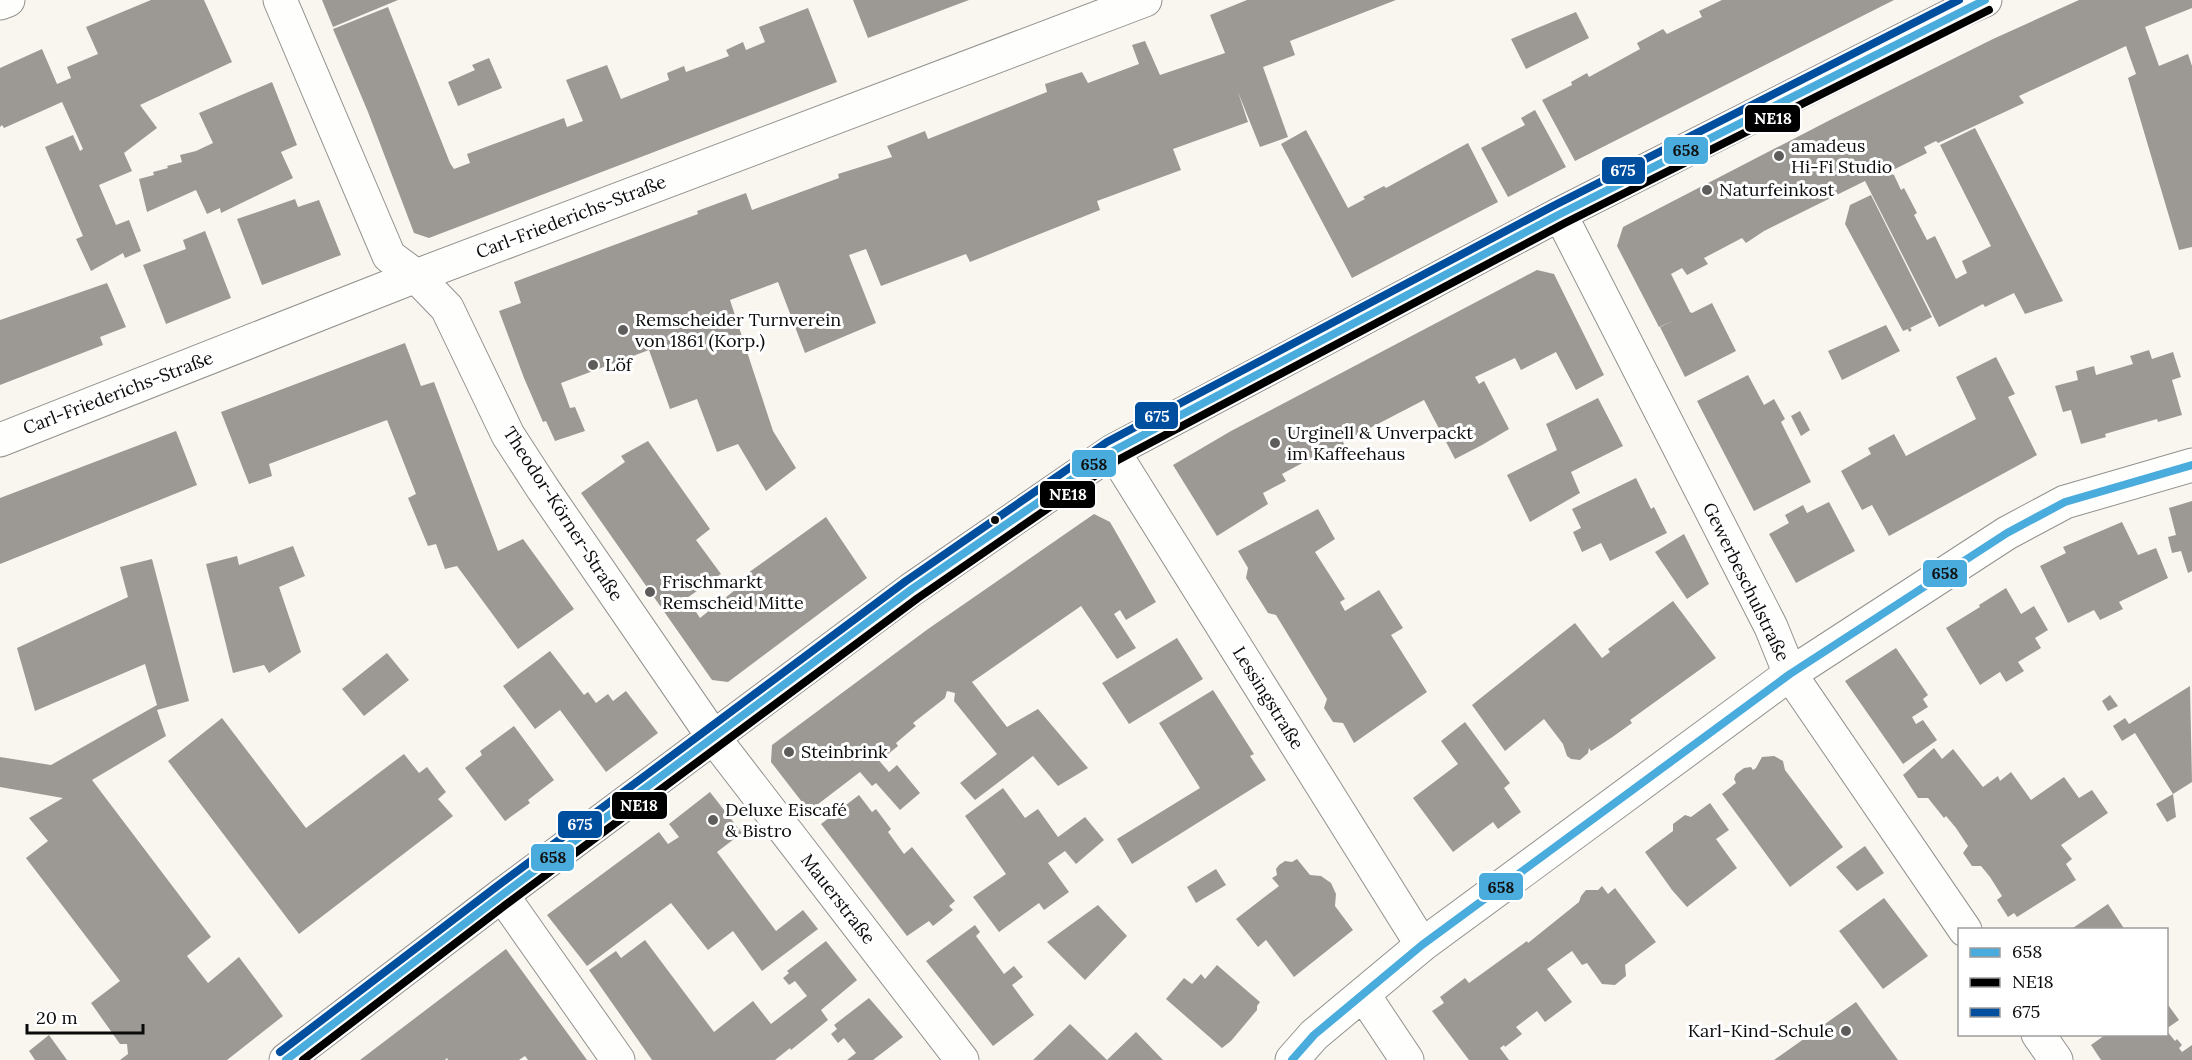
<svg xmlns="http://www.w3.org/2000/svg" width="2192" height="1060" viewBox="0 0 2192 1060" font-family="Lora,serif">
<rect width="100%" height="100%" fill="#f9f6ef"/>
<!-- building -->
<path fill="#9c9995" d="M151 0H204L232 62 140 105 157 128 124 153 132 171 99 185 116 225 129 220 141 251 125 258 123 253 91 271 76 239 83 236 45 147 73 135 80 151 83 149 62 102 4 128 2 125 0 127V68L42 49 57 84 71 78 67 67 98 54 86 27Z
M322 0H398L333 27Z
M853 0H969L868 38Z
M1247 0H1396L1290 41 1295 55 1263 67 1288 137 1260 147 1238 92 1248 122 1173 149 1181 170 1097 201 1100 210 970 262 966 254 881 286 866 249 849 255 876 323 805 353 778 282 730 300 773 431 796 468 766 491 738 444 717 452 697 399 670 409 649 350 561 383 570 408 575 407 585 431 555 441 546 421 543 422 524 378 499 311 521 303 514 282 698 214 697 211 746 193 752 210 839 178 838 174 892 157 887 146 925 131 928 139 1047 92 1045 84 1082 72 1088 83 1139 64 1132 45 1145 41 1160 75 1225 53 1210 15Z
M1722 0H1894L1575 161 1542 100 1572 85 1571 82 1587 73 1589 77 1640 49 1637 43 1663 29 1667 34 1702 17 1699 11Z
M2079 0H2192V8L2145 27 2159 66 2188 54 2192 66V247L2179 250 2128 78 2136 74 2126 46 2019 96 2024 103 1938 143 1936 141 1924 147 1927 153 1893 170 1890 165 1885 168 1887 172 1894 175 1901 190 1904 188 1917 213 1914 215 1927 240 1935 236 1956 279 1967 273 1962 261 1991 246 1940 145 1975 128 2063 301 2025 314 2014 293 1985 307 1983 304 1939 327 1865 181 1764 231 1746 243 1742 238 1704 258 1708 264 1687 275 1682 268 1671 274 1690 312 1692 313 1712 303 1736 351 1685 377 1660 327 1675 320 1659 327 1617 246 1623 227 1832 119 1993 39Z
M388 7 450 163 454 169 470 163 467 154 564 118 567 127 583 121 566 80 607 65 621 99 669 80 667 73 684 66 686 72 729 56 726 50 743 42 746 50 765 42 759 27 808 8 837 82 429 238 414 233 368 112 333 29Z
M1576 12 1589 38 1526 69 1511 39Z
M489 58 502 88 458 106 448 82 475 70 472 65Z
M272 82 297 145 281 152 293 178 221 213 220 208 207 214 196 190 147 212 139 179 154 175 153 172 168 168 167 166 182 162 180 155 196 151 213 143 199 113Z
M1535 110 1566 167 1508 197 1481 148 1525 125 1521 118Z
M1306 130 1348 208 1365 199 1363 197 1384 186 1386 188 1468 143 1498 202 1352 278 1281 144Z
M1871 195 1932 317 1910 328 1912 330 1909 332 1908 329 1903 331 1845 224 1850 205Z
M295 199 298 207 319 200 341 255 262 285 237 219Z
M205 231 231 298 166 324 143 265 186 249 183 240Z
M1537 270 1554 274 1604 375 1576 390 1556 352 1521 370 1515 358 1475 377 1479 384 1484 381 1509 429 1482 445 1455 459 1424 400 1343 442 1347 450 1324 462 1319 454 1282 474 1286 481 1263 493 1268 504 1217 536 1173 465 1231 431Z
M107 283 126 327 100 337 103 345 0 385V320Z
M1886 325 1900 351 1842 380 1828 351Z
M405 343 421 386 434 382 498 551 523 539 574 609 518 649 457 566 445 569 436 544 428 546 408 498 416 494 387 420 269 464 272 476 249 484 221 412Z
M2149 350 2152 359 2173 352 2181 377 2172 380 2182 415 2158 422 2157 419 2105 434 2106 437 2081 444 2071 410 2063 412 2055 386 2078 380 2076 371 2094 366 2096 375 2133 364 2130 356Z
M1996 357 2015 394 2008 397 2037 455 1889 536 1872 505 1862 510 1841 471 1871 454 1868 448 1894 434 1906 456 1976 419 1956 377Z
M1748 375 1764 405 1774 399 1785 419 1781 422 1811 482 1754 511 1697 401Z
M1598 398 1623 446 1571 472 1580 493 1530 522 1507 475 1557 450 1546 424Z
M1800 411 1810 430 1801 436 1791 416Z
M176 431 197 485 0 564V498Z
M648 441 710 529 696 540 721 574 687 598 700 618 750 578 748 573 826 517 867 578 728 682 712 680 581 493 625 462 621 456Z
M1636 478 1651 509 1654 507 1667 533 1610 561 1601 543 1582 552 1573 532 1581 528 1572 509Z
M2192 501V571L2188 573 2181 551 2172 553 2168 537 2176 535 2169 508Z
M1829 502 1855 551 1796 583 1769 534 1789 523 1785 515 1803 505 1807 513Z
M1318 509 1335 539 1315 552 1345 599 1340 602 1345 611 1379 590 1403 628 1391 635 1427 692 1354 743 1343 723 1333 722 1324 708 1327 699 1276 615 1268 613 1246 578 1248 568 1238 551Z
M1094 514 1110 522 1156 602 1126 620 1120 610 1114 614 1136 648 1117 659 1081 606 972 682 1007 727 1038 709 1088 768 1058 786 1033 756 975 800 960 783 997 754 954 701 955 693 947 691 945 698 913 723 916 726 896 743 898 746 883 758 879 754 876 757 889 772 897 765 920 793 900 810 876 783 872 786 860 772 809 811 771 762 772 745 928 629Z
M2122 522 2138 555 2156 548 2168 578 2119 602 2123 609 2100 620 2094 610 2068 623 2040 566 2066 553 2063 547Z
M1684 534 1709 584 1687 599 1655 552Z
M293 546 305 576 279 587 301 652 269 673 264 665 233 673 206 564 237 556 239 565Z
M152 559 189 701 157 710 166 736 92 780 211 937 187 956 208 983 239 957 283 1016 227 1060H120L128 1054 127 1044H120L91 1003 120 981 26 858 48 841 29 818 63 798 0 787V757L51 765 157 705 145 664 35 711 17 648 128 597 120 567Z
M2006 588 2021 614 2034 606 2048 630 2035 638 2041 648 2018 662 2024 671 2006 682 2000 672 1980 685 1946 628 1980 607 1979 605Z
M1673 601 1716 658 1630 720 1632 723 1611 738 1591 751 1589 748 1588 753 1580 760 1571 759 1567 756 1563 744 1544 719 1505 751 1472 705 1575 623 1602 658 1610 652 1608 649Z
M1177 638 1203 679 1129 724 1102 683Z
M1896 648 1928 695 1923 699 1928 707 1912 717 1916 724 1923 720 1937 740 1903 764 1845 681Z
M550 651 584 695 588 692 596 703 608 694 613 701 626 691 658 733 606 772 560 710 535 729 503 686Z
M387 653 409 680 364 716 342 689Z
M2190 686 2192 782 2173 794 2135 733 2122 741 2113 726 2125 718 2129 724Z
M1213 690 1254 754 1250 756 1266 780 1132 864 1117 839 1200 788 1159 723Z
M2110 695 2118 706 2108 711 2102 701Z
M222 718 306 828 404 754 419 773 427 767 446 792 438 799 453 816 299 934 168 761Z
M1465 722 1510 783 1504 788 1521 812 1498 829 1493 822 1453 852 1413 798 1458 764 1441 741Z
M514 726 554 780 528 800 530 803 505 821 465 768 482 755 480 751Z
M1934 748 1942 759 1953 749 1983 787 1998 776 2000 781 2011 772 2031 800 2064 777 2079 798 2092 790 2108 813 2061 845 2072 859 2066 864 2076 880 2017 917 2014 913 2008 917 1997 900 2002 896 1990 877 1981 866H1972L1963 853 1968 846 1956 828 1946 816 1944 818 1928 798H1918L1903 775Z
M1774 756 1783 761 1785 770 1843 847 1790 887 1722 794 1736 783 1734 779 1736 774 1744 768 1751 767 1753 770 1756 768 1762 757Z
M1003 788 1025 818 1038 809 1058 837 1085 817 1104 840 1076 864 1065 851 1048 863 1069 892 1044 910 1039 903 999 932 973 897 1006 874 965 816Z
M710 792 742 833 717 852 776 931 803 910 818 929 762 971 733 931 708 950 671 903 587 966 547 915 659 832 668 844 679 837 669 824Z
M2173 794 2176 817 2167 822 2156 804Z
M859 795 872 812 876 809 891 829 888 832 904 854 912 847 955 901 949 906 953 910 933 926 929 921 907 936 821 824Z
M1710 803 1729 830 1716 839 1737 868 1687 907 1672 890 1645 852 1673 831V824L1685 815 1691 817Z
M1865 846 1884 873 1857 891 1836 867Z
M1297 859 1310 875 1321 876 1331 883 1336 894 1335 906 1353 930 1294 977 1266 940 1258 947 1236 919 1279 886 1272 878 1277 875 1276 869 1279 865 1285 861 1292 862Z
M1216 869 1226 885 1196 903 1187 887Z
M1602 886 1608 894 1615 888 1656 942 1625 965 1626 976 1615 985 1602 984 1587 963 1582 965 1572 951 1547 969 1572 1002 1545 1022 1537 1011 1516 1027 1522 1034 1505 1047 1504 1045 1500 1048 1509 1060H1469L1432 1011 1444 1003 1440 997 1465 978 1469 983 1527 941 1528 943 1579 902 1581 896 1586 890H1598Z
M1884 898 1928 956 1883 989 1839 931Z
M2108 904 2125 930H2070Z
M1098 905 1127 936 1085 980 1047 942Z
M975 925 980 932 976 936 1004 974 1014 966 1023 977 1012 985 1034 1015 993 1046 926 961Z
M645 940 714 1032 753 1001 771 1024 807 996 795 981 789 985 783 978 789 973 787 971 826 941 857 980 821 1010 828 1020 791 1050 790 1048 775 1060H652L589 970 616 951 621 958Z
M506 949 587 1060H528L525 1056 519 1060H448L447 1058 445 1060H360Z
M1217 965 1260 1002 1257 1006V1010L1231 1041 1222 1048 1166 999 1184 978 1192 984 1201 974 1205 979Z
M869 998 903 1037 873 1060H847L856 1053 844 1038 838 1043 831 1034 837 1029 834 1025Z
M1856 1002 1898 1060H1774Z
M2166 1002 2179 1020 2166 1029Z
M1070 1024 1107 1060 1136 1032 1163 1060H1033Z
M2166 1030 2175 1041 2177 1039 2182 1045 2179 1048 2182 1052 2192 1045V1060H2101L2091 1045 2105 1035H2166Z
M49 1035 67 1060H35L29 1051Z"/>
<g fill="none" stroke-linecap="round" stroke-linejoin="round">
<defs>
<path id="minor" d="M280 0 389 256 416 276 447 308 508 435 543 489 714 738 962 1060
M1560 214 1771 627 1790 674 1965 930
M0 440 416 276 1145 0
M1113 451 1422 945
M502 895 618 1060
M1363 994 1407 1060
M2038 1034 2056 1060
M286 1060 502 895 912 589 1113 451 1560 214 1954 14 1985 0
M1292 1060 1314 1035 1422 945 1790 674 2007 533 2065 502 2192 465"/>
<path id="tertiary" d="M0 3 8 0"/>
</defs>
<!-- minor casing -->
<use href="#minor" stroke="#92918e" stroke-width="35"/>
<!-- tertiary casing -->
<use href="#tertiary" stroke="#92918e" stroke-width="35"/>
<!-- minor -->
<use href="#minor" stroke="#fefefd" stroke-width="33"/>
<!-- tertiary -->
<use href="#tertiary" stroke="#fefefd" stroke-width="33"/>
<defs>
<path id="bus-1" d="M286 1060 502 895 912 589 1113 451 1560 214 1985 0
M1292 1060 1314 1035 1422 945 1790 674 2007 533 2065 502 2192 465"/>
<path id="bus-2" d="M303 1060 508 903 918 598 1118 460 1565 223 1989 10"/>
<path id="bus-3" d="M280 1052 496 887 906 581 1107 442 1555 205 1959 0"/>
</defs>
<!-- bus-1 casing -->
<use href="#bus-1" stroke="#fff" stroke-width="12"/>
<!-- bus-2 casing -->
<use href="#bus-2" stroke="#fff" stroke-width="12"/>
<!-- bus-3 casing -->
<use href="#bus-3" stroke="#fff" stroke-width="12"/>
<!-- bus-1 -->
<use href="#bus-1" stroke="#49acdc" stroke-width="8"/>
<!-- bus-2 -->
<use href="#bus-2" stroke="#000" stroke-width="8"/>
<!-- bus-3 -->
<use href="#bus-3" stroke="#004f9f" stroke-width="8"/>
</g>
<!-- markers -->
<g fill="#5e5d5b" stroke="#fff" stroke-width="2">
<circle cx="1779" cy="156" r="6"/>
<circle cx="1707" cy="190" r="6"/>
<circle cx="623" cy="330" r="6"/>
<circle cx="593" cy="365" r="6"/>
<circle cx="1275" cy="443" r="6"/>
<circle cx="650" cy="592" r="6"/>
<circle cx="789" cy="752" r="6"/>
<circle cx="713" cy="820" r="6"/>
<circle cx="1846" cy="1031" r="6"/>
</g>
<circle fill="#0b0b0b" stroke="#fff" stroke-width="2" cx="995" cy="520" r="5"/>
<g text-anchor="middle" stroke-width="6" stroke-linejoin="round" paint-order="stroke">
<!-- poi labels -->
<g font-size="18" fill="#0b0b0b" stroke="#fff" text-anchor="start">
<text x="1791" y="152">amadeus<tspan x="1791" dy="21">Hi-Fi Studio</tspan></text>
<text x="1719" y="196">Naturfeinkost</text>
<text x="635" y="326">Remscheider Turnverein<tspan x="635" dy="21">von 1861 (Korp.)</tspan></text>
<text x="605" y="371">Löf</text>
<text x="1287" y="439">Urginell &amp; Unverpackt<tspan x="1287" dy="21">im Kaffeehaus</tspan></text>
<text x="662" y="588">Frischmarkt<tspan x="662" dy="21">Remscheid Mitte</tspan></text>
<text x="801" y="758">Steinbrink</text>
<text x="725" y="816">Deluxe Eiscafé<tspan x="725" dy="21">&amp; Bistro</tspan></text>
<text x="1834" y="1037" text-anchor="end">Karl-Kind-Schule</text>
</g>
<!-- street labels -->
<g font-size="18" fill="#0b0b0b" stroke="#fff">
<text transform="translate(571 217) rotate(-21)" y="6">Carl-Friederichs-Straße</text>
<text transform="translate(118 393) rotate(-21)" y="6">Carl-Friederichs-Straße</text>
<text transform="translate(563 514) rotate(57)" y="6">Theodor-Körner-Straße</text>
<text transform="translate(1746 582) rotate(64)" y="6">Gewerbeschulstraße</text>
<text transform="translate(1268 698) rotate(58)" y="6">Lessingstraße</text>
<text transform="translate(838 899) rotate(52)" y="6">Mauerstraße</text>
</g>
</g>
<g stroke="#fff" stroke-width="2">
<rect x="1744" y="104" width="57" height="29" rx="6" fill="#000"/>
<rect x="1663" y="136" width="46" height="29" rx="6" fill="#49acdc"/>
<rect x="1601" y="156" width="45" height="29" rx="6" fill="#004f9f"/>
<rect x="1134" y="401" width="45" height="29" rx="6" fill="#004f9f"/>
<rect x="1071" y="449" width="46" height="29" rx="6" fill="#49acdc"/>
<rect x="1039" y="480" width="57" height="29" rx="6" fill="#000"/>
<rect x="1922" y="559" width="46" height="29" rx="6" fill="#49acdc"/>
<rect x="611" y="791" width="57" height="29" rx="6" fill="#000"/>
<rect x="557" y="810" width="46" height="29" rx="6" fill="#004f9f"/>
<rect x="530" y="843" width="45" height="29" rx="6" fill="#49acdc"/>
<rect x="1478" y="872" width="46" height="29" rx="6" fill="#49acdc"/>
</g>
<g font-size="16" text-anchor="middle" font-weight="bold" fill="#fff">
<text x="1773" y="124">NE18</text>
<text x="1623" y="176">675</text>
<text x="1157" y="422">675</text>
<text x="1068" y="500">NE18</text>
<text x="639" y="811">NE18</text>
<text x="580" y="830">675</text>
</g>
<g font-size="16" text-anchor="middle" font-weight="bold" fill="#111">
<text x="1686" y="156">658</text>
<text x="1094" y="470">658</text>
<text x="1945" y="579">658</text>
<text x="553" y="863">658</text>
<text x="1501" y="893">658</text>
</g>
<!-- legend -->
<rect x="1958" y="928" width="210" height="108" fill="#ffffff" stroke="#9d9d9d" stroke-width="1.5"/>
<rect x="1970" y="948" width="30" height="9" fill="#49acdc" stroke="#9d9d9d" stroke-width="1.5"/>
<text x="2012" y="958" font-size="18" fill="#0b0b0b">658</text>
<rect x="1970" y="978" width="30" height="9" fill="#000000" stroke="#9d9d9d" stroke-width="1.5"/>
<text x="2012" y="988" font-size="18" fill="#0b0b0b">NE18</text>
<rect x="1970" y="1008" width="30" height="9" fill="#004f9f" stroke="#9d9d9d" stroke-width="1.5"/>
<text x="2012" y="1018" font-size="18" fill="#0b0b0b">675</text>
<!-- scale -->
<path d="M27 1024v9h116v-9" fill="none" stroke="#0b0b0b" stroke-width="3"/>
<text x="36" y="1024" font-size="18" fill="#0b0b0b" stroke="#ffffff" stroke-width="4.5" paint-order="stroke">20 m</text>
</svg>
